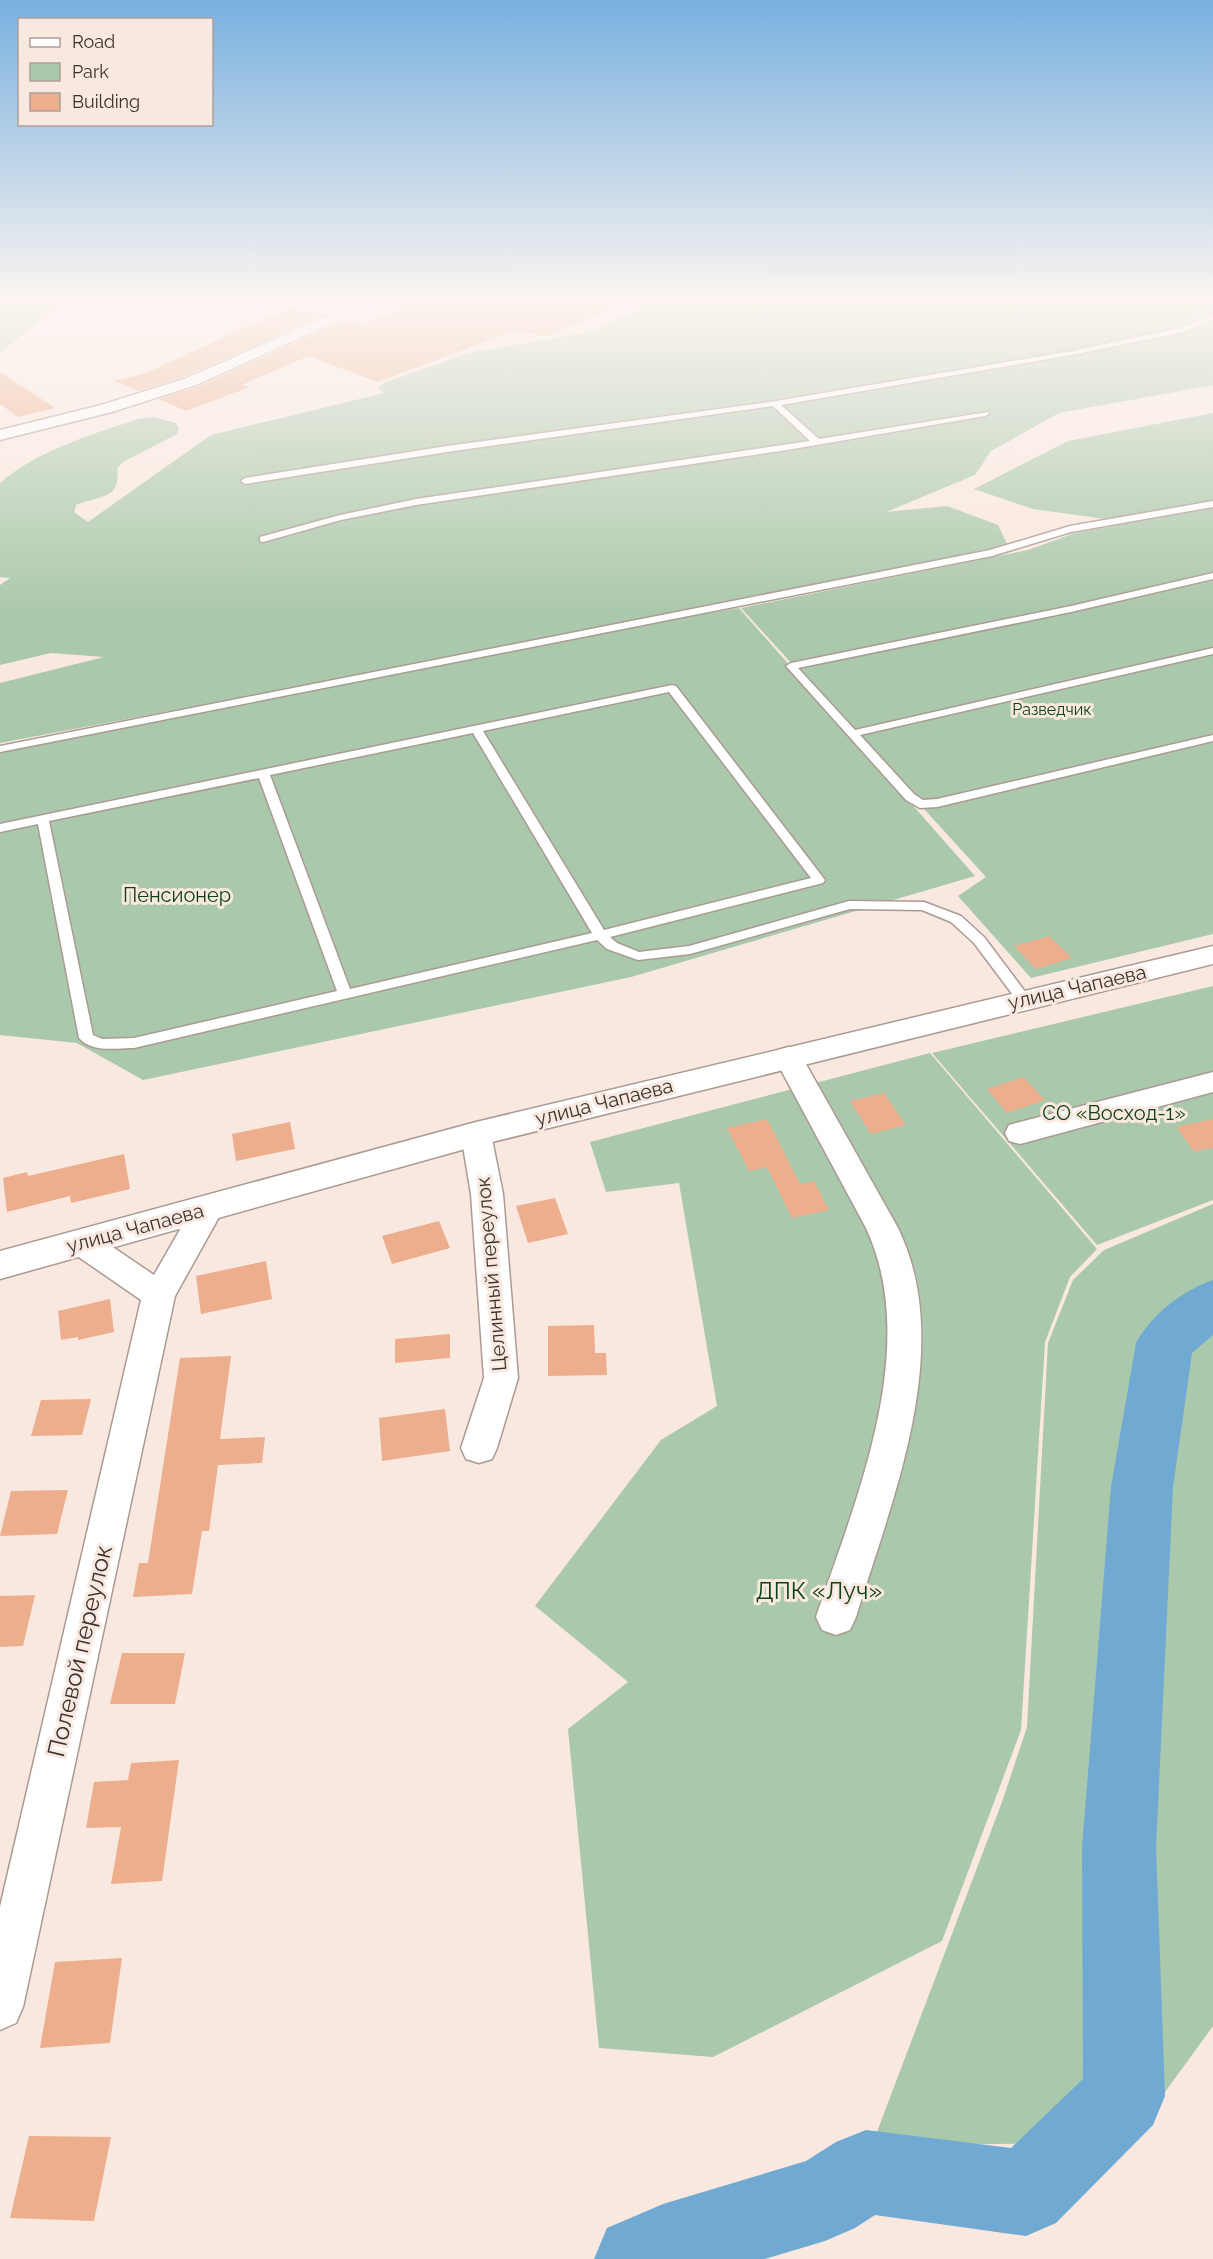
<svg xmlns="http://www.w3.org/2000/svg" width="1213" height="2259" viewBox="0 0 1213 2259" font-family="Raleway,sans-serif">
<rect width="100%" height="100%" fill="#f9e8df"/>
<!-- green -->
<path fill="#aac8ab" d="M18 298H78L55 308 0 353V306Z
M657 298H1129L1145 306 1191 307 1148 305 1133 298H1213V385L1059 413 991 451 975 475 886 512 947 506 998 525 1009 548 446 659 0 743V683L104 657 51 653 0 665V585L10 578 0 577V483C38 450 91 435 138 419L154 417 176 423 179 428 177 434 123 462 117 469C122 499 99 496 76 505L74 512 88 522 211 435 384 393 378 387 386 382 469 353 595 331Z
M1213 413V502L1113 520 1033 509 974 489 1068 441Z
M1213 508V934L1031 978 958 896 986 877 741 608 1028 550 1075 533Z
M739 608 975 876 631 977 143 1080 77 1043 0 1035V753L648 623Z
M1213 986V1200L1097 1245 932 1053Z
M930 1053 1097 1249 1070 1277 1045 1342 1021 1730 942 1941 713 2057 599 2048 568 1729 628 1682 535 1606 661 1440 717 1406 679 1183 606 1192 590 1142Z
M1213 1204V2026L1128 2143 872 2145 1002 1802 1027 1727 1048 1343 1073 1280 1104 1250Z"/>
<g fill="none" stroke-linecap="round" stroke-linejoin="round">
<!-- river -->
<path fill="#70a9d2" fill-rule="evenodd" d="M1213 1280V1335L1192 1353 1173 1487 1156 1848 1165 2096 1153 2125 1056 2223 1026 2236 875 2215 855 2228 825 2241 765 2259H594L607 2228 663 2204 806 2161 836 2142 866 2130 1011 2148 1083 2079 1082 1848 1111 1487 1136 1343C1151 1315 1183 1290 1213 1280Z"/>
</g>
<!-- building -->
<path fill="#ecae8c" d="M424 298H484L507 303 517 298 637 299 544 337 526 332 521 334 513 331 378 382 308 356 242 385 250 387 186 411 159 399 197 387 345 320 362 324Z
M289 307 324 315 183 377 138 391 114 381 146 373Z
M0 372 55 408 18 417 0 404Z
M1049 936 1072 958 1036 969 1014 946Z
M1023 1077 1045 1100 1007 1113 987 1089Z
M884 1093 906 1125 871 1134 850 1101Z
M767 1119 800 1184 814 1181 829 1210 792 1218 767 1167 749 1171 727 1128Z
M1213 1119V1148L1194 1151 1176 1127Z
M290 1122 295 1149 236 1161 232 1134Z
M124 1154 130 1189 71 1203 70 1196 7 1212 3 1178 27 1172 28 1176Z
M555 1198 568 1234 528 1243 516 1206Z
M439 1221 450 1248 392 1264 382 1236Z
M266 1261 272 1299 201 1314 196 1276Z
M110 1299 114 1332 78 1340V1337L61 1340 58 1311Z
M594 1325 595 1353H606L607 1375 548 1376V1326Z
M450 1334V1358L395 1363V1339Z
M231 1356 220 1439 265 1437 262 1463 218 1465 209 1531H202L192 1594 133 1597 139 1563H148L180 1358Z
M91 1399 82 1435 31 1436 41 1400Z
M445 1409 450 1451 382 1461 379 1418Z
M68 1490 57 1534 0 1536 11 1491Z
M35 1595 23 1646 0 1647V1596Z
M122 1653H185L175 1704H110Z
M179 1760 162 1881 111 1884 121 1827 86 1828 94 1782 128 1780 131 1763Z
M122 1958 110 2043 40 2048 55 1962Z
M29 2136 111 2137 94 2221 10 2218Z"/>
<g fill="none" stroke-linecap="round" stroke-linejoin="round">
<defs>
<path id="service" d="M1213 315V320L1184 332 1072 355 781 405 819 439 988 412 989 414 985 416 787 450 416 505 341 520 263 542 260 541V537L340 515 416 499 810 441 773 406 447 452 245 484 241 481 245 478 447 446 776 401 1072 351 1179 328Z
M1213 501V507L1071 532 992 556 0 752V746L990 550 1070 526Z
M1213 573V579L1071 612 798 668 855 730 1213 648V654L860 735 914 794 923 800 937 799 1213 735V741L937 807 920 808 906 800 786 666 791 663 1071 606Z
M672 685 676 686 825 880 823 883 610 937 617 943 639 952 689 946 849 901 924 902 961 916 984 937 1029 997 1031 1000 1029 1003H1019L974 943 951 922 922 910 850 909 690 954 638 960 607 949 597 940 134 1048C116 1048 92 1053 79 1038L38 824 0 832V824ZM669 692 811 878 604 930 483 731ZM473 733 592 933 350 989 270 775ZM259 778 337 991 134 1038 102 1039 93 1035 49 821Z"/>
<path id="minor" d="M0 298H15L0 306Z
M369 298H388L196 385 112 412 0 440V430L101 405 184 379Z
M788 1047 798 1050 802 1057 898 1228C956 1347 892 1500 856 1617L850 1630 836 1635 822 1630 816 1617C855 1501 922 1348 866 1228L774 1057 778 1050Z
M1213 1072V1092L1020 1144 1009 1141 1005 1133 1009 1125 1020 1122Z
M476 1123 487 1126 491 1134 503 1194 518 1378 497 1448 492 1459 479 1463 466 1459 461 1448 484 1378 471 1194 461 1134 465 1126Z
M208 1196 219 1200 224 1208 175 1296 23 2007 16 2023 0 2030V1907L141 1300 70 1251 65 1242 70 1233 81 1230 92 1233 154 1275 197 1200Z"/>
<path id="tertiary" d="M1213 946V964L476 1146 0 1279V1251L476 1122Z"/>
</defs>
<!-- service casing -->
<use href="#service" stroke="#aa9a92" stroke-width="3"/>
<!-- minor casing -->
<use href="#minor" stroke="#aa9a92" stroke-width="3"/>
<!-- tertiary casing -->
<use href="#tertiary" stroke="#aa9a92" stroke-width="3"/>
<!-- service -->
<use href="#service" fill="#fff" fill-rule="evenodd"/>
<!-- minor -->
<use href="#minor" fill="#fff" fill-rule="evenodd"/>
<!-- tertiary -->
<use href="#tertiary" fill="#fff" fill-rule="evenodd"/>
</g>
<!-- sky -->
<linearGradient id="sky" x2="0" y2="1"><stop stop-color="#78b0df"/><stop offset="0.49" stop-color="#fcf5f1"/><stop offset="1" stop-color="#fcf5f1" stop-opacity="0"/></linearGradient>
<rect width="1213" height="614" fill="url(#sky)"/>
<g text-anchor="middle" stroke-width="6" stroke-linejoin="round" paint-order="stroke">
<!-- far-park labels -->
<g font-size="16" fill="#0b4317" stroke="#f9e8df">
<text x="1052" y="715">Разведчик</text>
</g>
<!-- park labels -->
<g font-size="20" fill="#0b4317" stroke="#f9e8df">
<text x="177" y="902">Пенсионер</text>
<text x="1114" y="1120">СО «Восход-1»</text>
</g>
<!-- street labels -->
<g font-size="20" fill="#39322f" stroke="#f9e8df">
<text transform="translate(1077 987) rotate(-13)" y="7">улица Чапаева</text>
<text transform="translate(604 1102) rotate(-14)" y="7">улица Чапаева</text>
<text transform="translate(135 1228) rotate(-15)" y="7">улица Чапаева</text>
<text transform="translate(491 1274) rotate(-95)" y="7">Целинный переулок</text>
</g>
<!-- near-park labels -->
<g font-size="24" fill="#0b4317" stroke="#f9e8df">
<text x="819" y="1599">ДПК «Луч»</text>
</g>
<!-- near-street labels -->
<g font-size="24" fill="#39322f" stroke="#f9e8df">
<text transform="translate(80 1651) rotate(-77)" y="8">Полевой переулок</text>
</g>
</g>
<!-- legend -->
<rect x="18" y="18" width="195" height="108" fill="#f9e8df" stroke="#ac9f99" stroke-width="1.5"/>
<rect x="30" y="38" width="30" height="9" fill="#ffffff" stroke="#ac9f99" stroke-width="1.5"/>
<text x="72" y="48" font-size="18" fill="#39322f">Road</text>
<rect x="30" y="63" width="30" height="18" fill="#aac8ab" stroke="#ac9f99" stroke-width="1.5"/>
<text x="72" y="78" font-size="18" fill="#39322f">Park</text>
<rect x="30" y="93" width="30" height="18" fill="#ecae8c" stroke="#ac9f99" stroke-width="1.5"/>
<text x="72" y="108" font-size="18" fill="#39322f">Building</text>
</svg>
